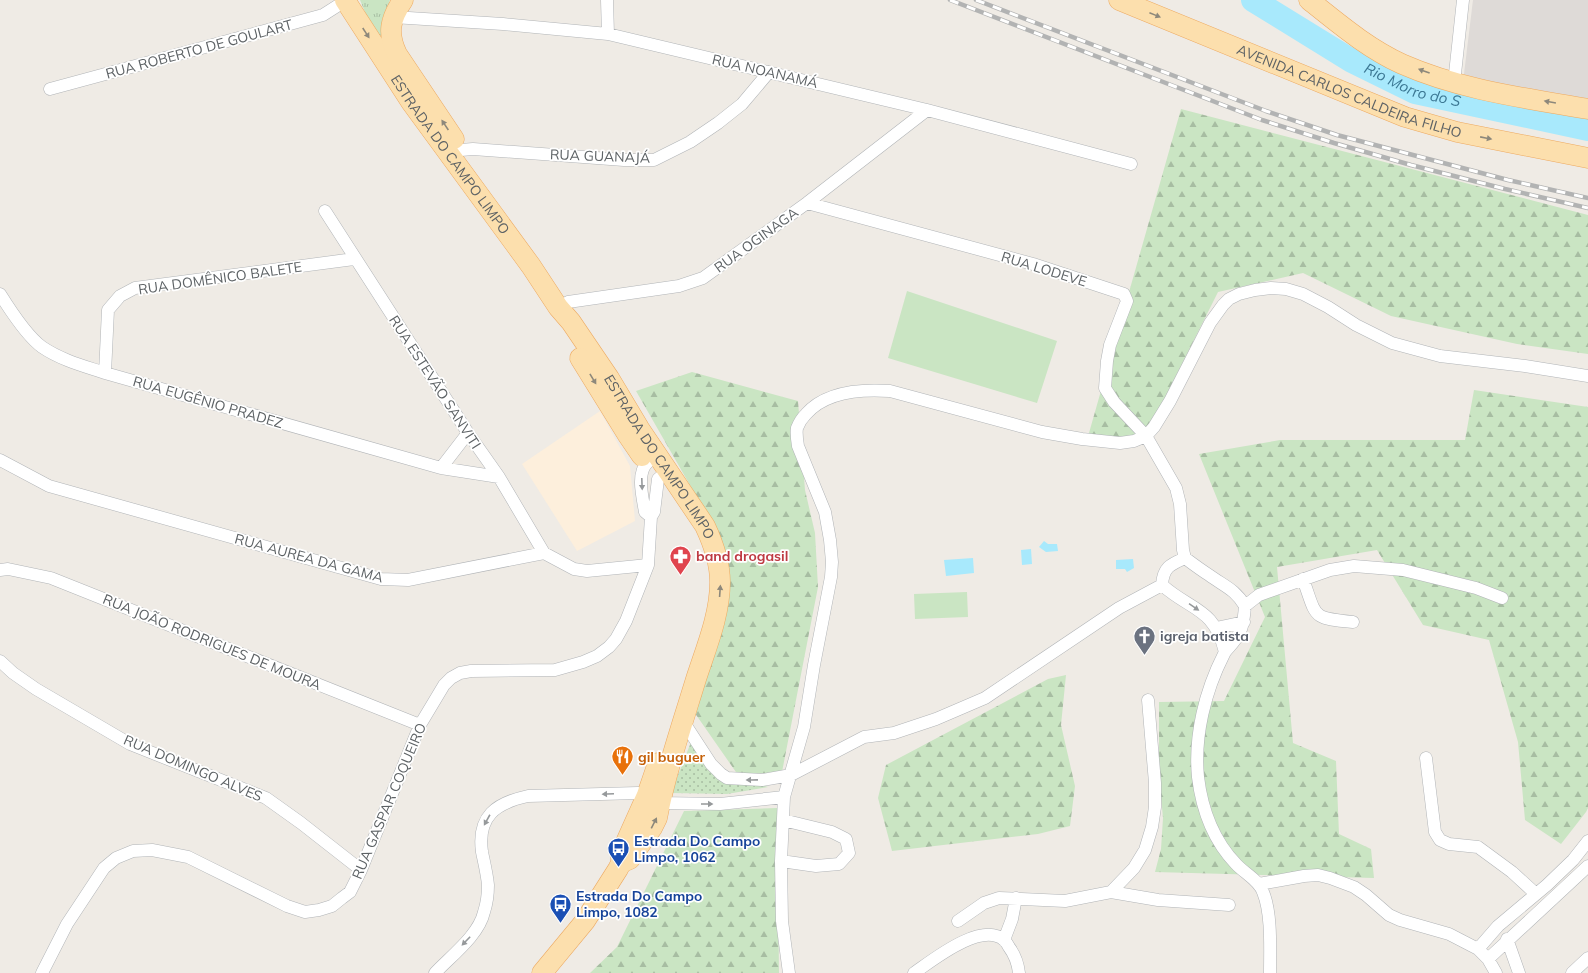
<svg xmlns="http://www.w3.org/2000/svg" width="1588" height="973" viewBox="0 0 1588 973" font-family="Mulish,sans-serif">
<defs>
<pattern id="grass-tufts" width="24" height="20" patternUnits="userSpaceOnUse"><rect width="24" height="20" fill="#cae5c3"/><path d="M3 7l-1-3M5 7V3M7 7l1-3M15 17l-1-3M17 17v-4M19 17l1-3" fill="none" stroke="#a7bda2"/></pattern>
<pattern id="forest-firs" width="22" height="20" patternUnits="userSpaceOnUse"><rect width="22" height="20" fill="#cae5c3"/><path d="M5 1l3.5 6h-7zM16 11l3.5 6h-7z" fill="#a7bda2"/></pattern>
<pattern id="garden-dots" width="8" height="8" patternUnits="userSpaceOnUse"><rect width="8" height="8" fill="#cae5c3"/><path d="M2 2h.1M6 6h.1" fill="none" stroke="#a7bda2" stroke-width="1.8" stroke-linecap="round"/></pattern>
</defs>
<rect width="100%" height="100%" fill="#efebe5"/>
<!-- commercial -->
<path fill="#fdefdc" d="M600 411 630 466 635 521 577 551 522 464Z"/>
<!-- industrial -->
<path fill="#dedad7" d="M1473 0H1588V99L1463 82Z"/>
<!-- grass -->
<path fill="url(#grass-tufts)" d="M360 0H390L382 20V39L367 17Z"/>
<!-- forest -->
<path fill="url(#forest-firs)" d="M1181 109 1588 215V354L1517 344 1391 316 1303 273 1218 292 1146 436 1087 440Z
M692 372 798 401 805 490 815 533 818 587 782 772 738 775 692 709 727 578 722 541 636 391Z
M1474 390 1588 407V808L1586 812 1561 844 1525 820 1518 742 1489 640 1423 625 1377 550 1277 567 1293 743 1336 761 1339 834 1371 849 1374 878 1155 872 1161 849 1163 818 1159 775V702L1224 701 1265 617 1199 454 1280 440H1465Z
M1066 675 1061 725 1075 786 1070 826 1038 834 892 851 878 798 886 765 1048 679Z
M777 808 779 973H590L617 947 684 811Z"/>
<!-- garden -->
<path fill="url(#garden-dots)" d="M691 742 715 774 748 780 768 787 727 794 671 793Z"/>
<!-- pitch -->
<path fill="#cae5c3" d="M907 291 1057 341 1037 403 888 358Z
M967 592 968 617 915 619 914 594Z"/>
<!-- water -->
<path fill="#a8e9fc" d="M1044 541 1048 544H1057L1058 551 1046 552 1039 547Z
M1031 549 1032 564 1022 565 1021 550Z
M973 558 974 573 946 576 944 560Z
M1133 559 1134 568 1127 572 1125 569H1116V560Z"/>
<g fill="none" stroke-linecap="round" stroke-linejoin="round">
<!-- river -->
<path stroke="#a8e9fc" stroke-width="24" id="s1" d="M1253 0 1352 61 1415 92 1588 129"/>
<defs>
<path id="minor" d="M607 0 608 34
M393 17 503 24 608 34 927 110 1131 164
M1454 83 1463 0
M50 89 323 15 345 1
M450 155 461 150 473 149 624 160H654L690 142 718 123 742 104 769 72
M325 211 468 433 499 477 544 553
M0 294C10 310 28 337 42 347 61 360 84 366 105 373L441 468 499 477
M558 307 568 302 679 286 703 278 807 203 927 110
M105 373 108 310 120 296 135 288 354 259
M0 460 49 486 381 579 408 580 544 553 574 569 587 571 648 565
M441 468 468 433
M651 517 645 512C643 499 636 474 647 463 650 460 654 458 657 455
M1185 558C1193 564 1201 570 1209 575 1224 586 1235 589 1245 606
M0 570 8 569 51 578 420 725
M1303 579C1317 618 1311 618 1353 622
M1162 585C1191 611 1214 607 1225 652
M1216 628 1244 622
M0 661 13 673 36 689 130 744 266 798 301 823 361 870
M683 721 711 764 721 774 727 778 762 780 791 775 864 737 894 733 936 719 985 698 1119 608 1162 585C1163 567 1171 564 1185 558L1183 550 1180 504 1176 488 1146 436 1114 402 1105 388 1107 361 1110 345 1127 301 1124 294 1033 264 807 203
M1426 758 1435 832 1440 840 1449 844 1478 847 1512 872 1536 894
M658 799 660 803 720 804 784 797
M781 861 816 866 839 864 849 853 846 839 832 832 783 820
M1259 884 1304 876 1318 875 1330 878 1354 887 1366 895 1389 915 1400 920 1449 934 1478 949 1488 959 1496 973
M1111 892 1158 900 1229 905
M958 921 984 903 999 898 1065 901 1111 892 1134 868 1145 850 1152 827 1155 807V783L1148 700
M1507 939 1519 973
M1004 940 1012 919 1016 898
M1478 949 1498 926 1547 885 1573 860 1588 841
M1488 959 1588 866
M42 973 67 924 104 868 116 858 133 851 152 850 188 857 287 906 305 912 319 910 332 906 342 898 350 892 361 870 420 725 444 685 451 678 460 673 471 671 555 670 583 662 597 656 609 647 616 639 626 621 648 565 651 517 654 512 658 479 668 471
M435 973C451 956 479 935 484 912 487 903 488 894 488 885 487 874 484 862 482 852 477 816 496 803 528 796L638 793 647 795
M789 973 782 921 781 861 784 797 804 727 814 665 831 577 832 562 830 540 825 512 798 446C797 440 796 434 797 428 799 423 802 418 806 414 826 391 861 389 890 391L1042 432 1082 439 1120 443 1134 441 1146 436 1154 427 1170 401 1210 323 1223 305 1229 299 1239 294 1255 290 1271 288 1286 289 1303 294 1328 307 1356 325 1392 343 1440 356 1525 366 1588 376
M914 973C933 960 981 921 1004 940 1006 942 1008 945 1009 947 1015 955 1018 964 1019 973
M1270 973C1270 949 1272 914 1263 892 1259 880 1244 873 1236 864 1213 840 1202 810 1198 777 1194 736 1205 691 1224 654 1226 649 1232 645 1235 640 1243 630 1244 618 1245 606L1259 595 1330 570 1354 566 1403 570 1476 588 1502 598
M1572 973 1588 958"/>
<g id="primary">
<path id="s2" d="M345 0 411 102 531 266 558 307 571 322 609 378 639 428 705 526C713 543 720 562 720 582 720 615 706 648 696 679 682 725 666 771 657 818L652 828 630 859 621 863"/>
<path d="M403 0C390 19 387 33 397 54L454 139"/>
<path id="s3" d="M1119 0 1405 117 1457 132 1588 158"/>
<path d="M1309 0C1338 23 1367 48 1402 64 1461 90 1525 98 1588 109"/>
<path d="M580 358 627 434 642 456"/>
<path d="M542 973 585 921 618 869 621 863V853L647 795 658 763"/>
</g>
</defs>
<!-- minor casing -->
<use href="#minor" stroke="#b1b4b7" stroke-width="13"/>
<!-- primary casing -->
<use href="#primary" stroke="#eda960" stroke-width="21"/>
<!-- minor -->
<use href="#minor" stroke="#fff" stroke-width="12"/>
<!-- primary -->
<use href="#primary" stroke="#fcdfad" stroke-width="20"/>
<defs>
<path id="rail" d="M950 0 1262 120 1334 143 1411 165 1505 189 1588 208
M976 0 1266 111 1337 135 1508 180 1588 198"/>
</defs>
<!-- rail casing -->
<use href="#rail" stroke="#b2b3b3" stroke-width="4.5"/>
<!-- rail -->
<use href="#rail" stroke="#fff" stroke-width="3" stroke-dasharray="9" stroke-linecap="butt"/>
</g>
<!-- one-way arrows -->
<defs><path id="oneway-solid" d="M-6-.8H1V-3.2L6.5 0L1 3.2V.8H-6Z"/></defs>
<g fill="#8d887b">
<use href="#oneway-solid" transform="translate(1155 15) rotate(22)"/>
<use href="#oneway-solid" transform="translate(366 33) rotate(57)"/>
<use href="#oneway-solid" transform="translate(1424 71) rotate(-160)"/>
<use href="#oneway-solid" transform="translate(1550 102) rotate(-170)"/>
<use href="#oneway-solid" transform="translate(445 125) rotate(-124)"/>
<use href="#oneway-solid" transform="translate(1486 138) rotate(11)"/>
<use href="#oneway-solid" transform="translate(593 379) rotate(59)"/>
<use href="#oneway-solid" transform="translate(720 591) rotate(-86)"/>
<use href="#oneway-solid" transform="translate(654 823) rotate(-63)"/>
</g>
<g fill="#96999b">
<use href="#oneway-solid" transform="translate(642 484) rotate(88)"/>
<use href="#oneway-solid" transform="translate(1194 607) rotate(34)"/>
<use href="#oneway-solid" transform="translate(752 780) rotate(179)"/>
<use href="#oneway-solid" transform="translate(608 794) rotate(178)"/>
<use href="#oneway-solid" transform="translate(707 804)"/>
<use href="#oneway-solid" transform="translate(487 820) rotate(119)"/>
<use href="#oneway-solid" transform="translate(466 941) rotate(134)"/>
</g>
<!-- icons -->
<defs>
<symbol id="pharmacy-pin" viewBox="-11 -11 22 30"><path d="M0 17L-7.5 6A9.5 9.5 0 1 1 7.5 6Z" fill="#e0444e" stroke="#fff"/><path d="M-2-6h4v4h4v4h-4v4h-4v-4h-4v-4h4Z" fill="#fff"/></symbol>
<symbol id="church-pin" viewBox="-11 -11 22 30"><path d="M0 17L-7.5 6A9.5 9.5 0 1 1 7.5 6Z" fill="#6b7280" stroke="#fff"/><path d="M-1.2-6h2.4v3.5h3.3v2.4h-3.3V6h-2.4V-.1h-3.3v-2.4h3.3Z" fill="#fff"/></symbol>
<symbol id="restaurant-pin" viewBox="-11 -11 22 30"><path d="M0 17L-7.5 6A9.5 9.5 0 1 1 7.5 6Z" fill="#e8710a" stroke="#fff"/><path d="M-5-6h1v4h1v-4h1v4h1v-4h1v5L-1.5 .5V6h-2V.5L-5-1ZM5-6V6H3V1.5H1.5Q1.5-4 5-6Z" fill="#fff"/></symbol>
<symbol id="bus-pin" viewBox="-11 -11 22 30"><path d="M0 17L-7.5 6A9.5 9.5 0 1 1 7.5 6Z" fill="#1a4fb4" stroke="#fff"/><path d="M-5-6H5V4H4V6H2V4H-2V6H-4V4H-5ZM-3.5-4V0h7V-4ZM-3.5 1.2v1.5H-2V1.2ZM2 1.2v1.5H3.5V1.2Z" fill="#fff"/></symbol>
</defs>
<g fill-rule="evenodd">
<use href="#pharmacy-pin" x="668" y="544" width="25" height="34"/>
<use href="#church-pin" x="1132" y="624" width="25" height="34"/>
<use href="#restaurant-pin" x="610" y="744" width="25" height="34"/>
<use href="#bus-pin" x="606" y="836" width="25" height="34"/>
<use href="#bus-pin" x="548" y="892" width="25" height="34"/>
</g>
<g text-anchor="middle" stroke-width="3.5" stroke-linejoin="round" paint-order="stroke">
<!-- street labels -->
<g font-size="14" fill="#5d6265" stroke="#fff">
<text transform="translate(199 49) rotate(-15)" y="5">RUA ROBERTO DE GOULART</text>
<text transform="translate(765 71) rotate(13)" y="5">RUA NOANAMÁ</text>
<text dy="5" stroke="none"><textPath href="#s3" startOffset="248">AVENIDA CARLOS CALDEIRA FILHO</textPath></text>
<text dy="5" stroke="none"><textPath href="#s2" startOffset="187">ESTRADA DO CAMPO LIMPO</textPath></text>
<text transform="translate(600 156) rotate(2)" y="5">RUA GUANAJÁ</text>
<text transform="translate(756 240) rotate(-36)" y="5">RUA OGINAGA</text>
<text transform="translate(1044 269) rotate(17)" y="5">RUA LODEVE</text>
<text transform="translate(220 278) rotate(-8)" y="5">RUA DOMÊNICO BALETE</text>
<text transform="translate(435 382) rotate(57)" y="5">RUA ESTEVÃO SANVITI</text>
<text transform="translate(208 402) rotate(16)" y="5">RUA EUGÊNIO PRADEZ</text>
<text dy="5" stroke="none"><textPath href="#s2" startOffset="555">ESTRADA DO CAMPO LIMPO</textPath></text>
<text transform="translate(309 558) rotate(15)" y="5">RUA AUREA DA GAMA</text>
<text transform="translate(212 642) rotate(22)" y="5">RUA JOÃO RODRIGUES DE MOURA</text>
<text transform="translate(193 768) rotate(23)" y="5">RUA DOMINGO ALVES</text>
<text transform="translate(389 801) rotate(-67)" y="5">RUA GASPAR COQUEIRO</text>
</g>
<!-- health labels -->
<g font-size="14" font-weight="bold" fill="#be3a42" stroke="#fff" text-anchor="start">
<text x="696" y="561">band drogasil</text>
</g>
<!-- worship labels -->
<g font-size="14" font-weight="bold" fill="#5b616d" stroke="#fff" text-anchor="start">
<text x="1160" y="641">igreja batista</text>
</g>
<!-- food labels -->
<g font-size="14" font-weight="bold" fill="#c56008" stroke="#fff" text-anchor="start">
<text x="638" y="762">gil buguer</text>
</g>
<!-- transit labels -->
<g font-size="14" font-weight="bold" fill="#164399" stroke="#fff" text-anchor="start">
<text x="634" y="846">Estrada Do Campo<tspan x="634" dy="16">Limpo, 1062</tspan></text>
<text x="576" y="901">Estrada Do Campo<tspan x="576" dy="16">Limpo, 1082</tspan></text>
</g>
<!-- water labels -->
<g font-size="15" font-style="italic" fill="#3c7894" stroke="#fff">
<text dy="5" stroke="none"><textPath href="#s1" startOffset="182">Rio Morro do S</textPath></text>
</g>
</g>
</svg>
